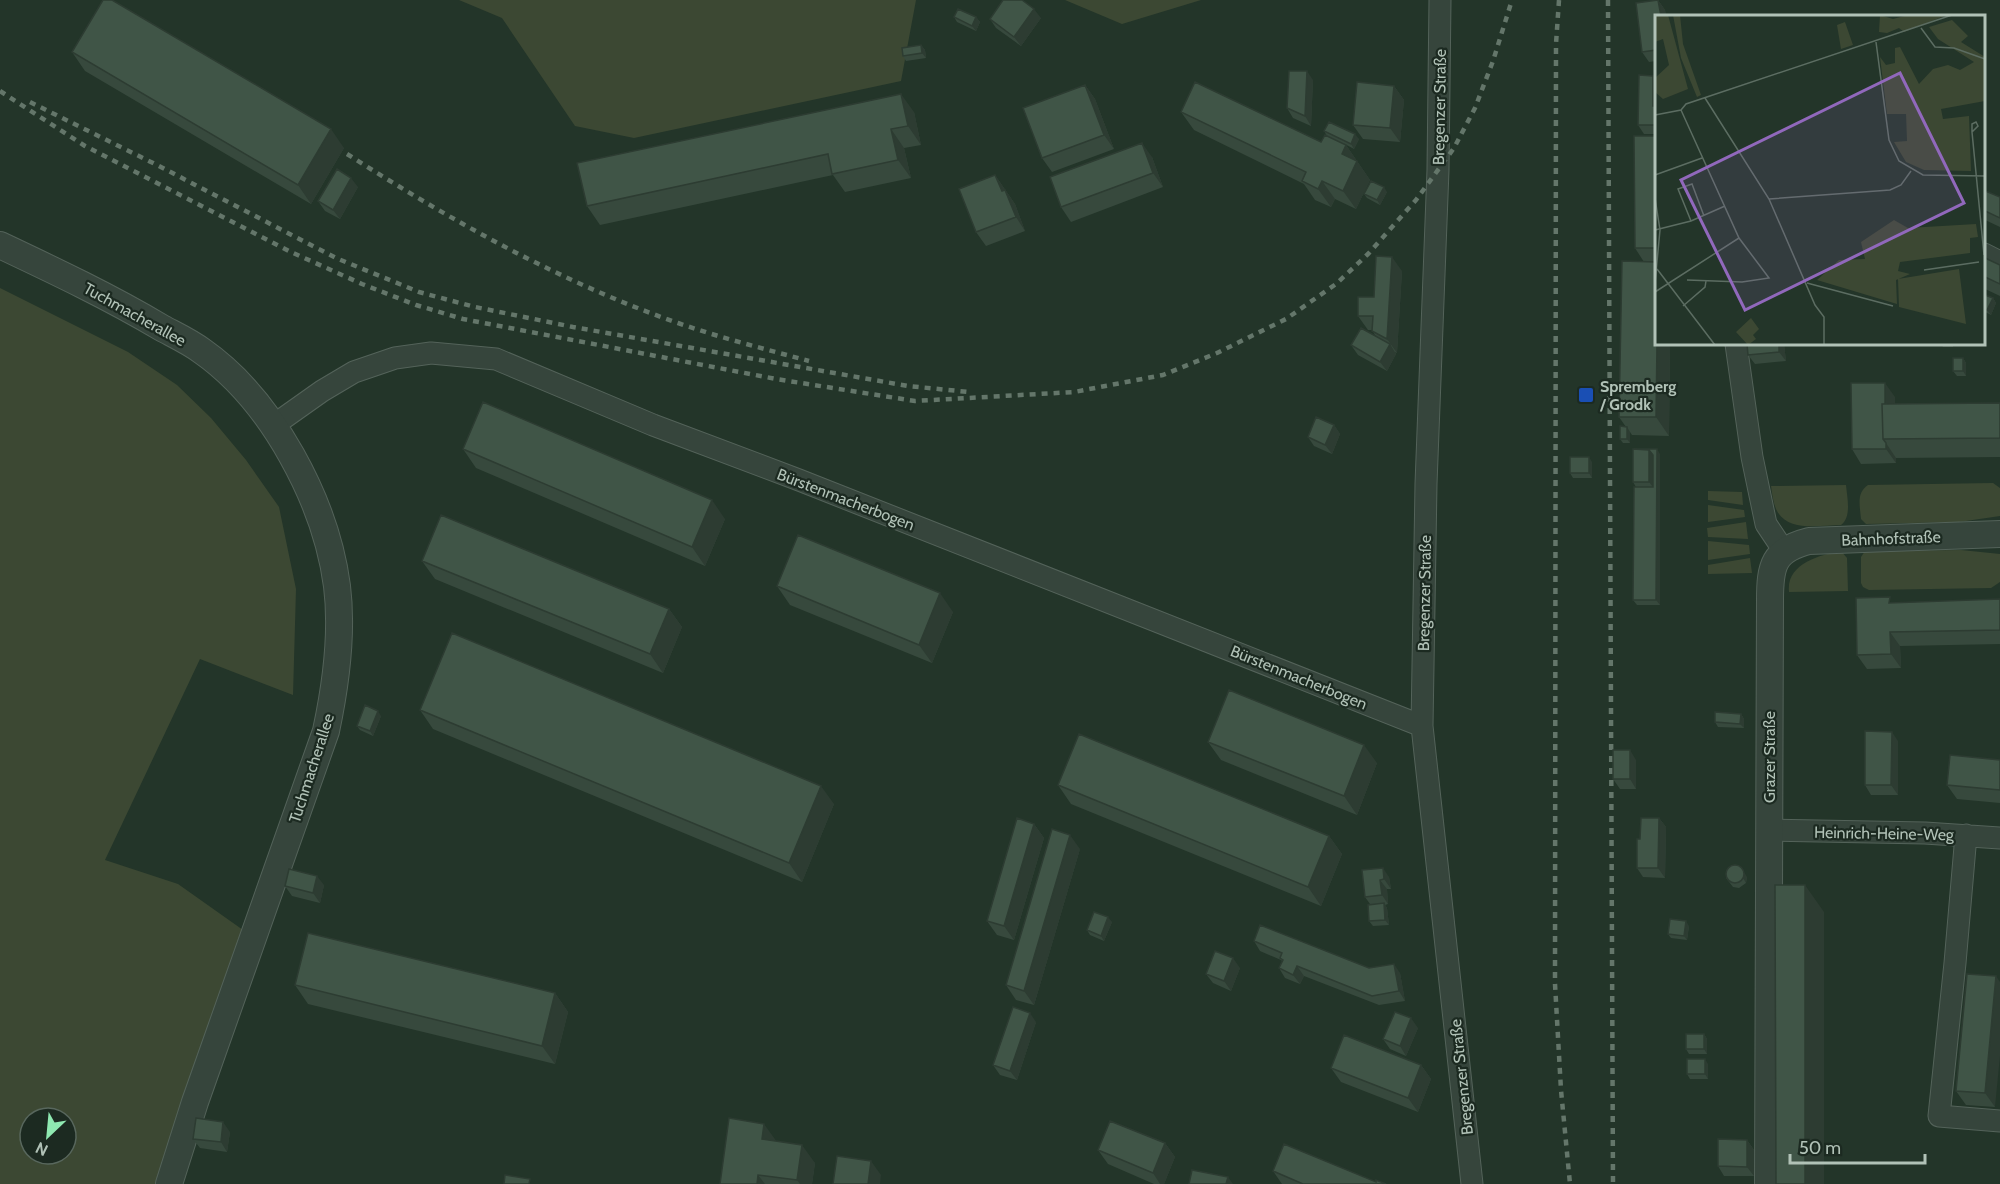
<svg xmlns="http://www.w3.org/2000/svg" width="2000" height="1184" viewBox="0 0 2000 1184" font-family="Cabin,sans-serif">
<rect width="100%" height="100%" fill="#233529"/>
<!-- green -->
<path fill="#3c4833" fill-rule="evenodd" d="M459 0H916L901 81 634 138 575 126 502 18Z
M1065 0H1201L1122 24Z
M0 288 128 352 177 385 211 418 246 460 279 507 296 589 293 695 200 659 105 860 178 884 243 930 158 1184H0ZM30 1118H66V1154H30Z
M1993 483 2000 488V516L1959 522 1866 524 1861 519C1860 506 1856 493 1868 485Z
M1846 485C1847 497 1852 517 1841 525 1820 525 1787 533 1776 509 1773 502 1772 493 1771 486Z
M1708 491 1742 492 1743 505 1708 500Z
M1708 505 1744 510 1745 517 1708 522Z
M1746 522 1748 539 1708 537 1707 528Z
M1708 541 1749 545 1750 554 1708 560Z
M1961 550 2000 554V582L1991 588 1869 590 1863 587 1861 583V557L1865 551Z
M1841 551 1847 558 1848 591 1789 592C1786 564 1819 555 1841 551Z
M1750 558 1752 573 1708 574V565Z"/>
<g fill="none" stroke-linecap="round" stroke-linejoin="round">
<defs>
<path id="minor" d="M1440 0 1438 170 1426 484 1422 726 1472 1184
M1984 254 2000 262
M1736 344 1752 457 1766 524 1784 551
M274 425 322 391 354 372 395 358 431 353 496 359 653 425 799 480 1422 726
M1769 830 1925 833 2000 838
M1966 835 1955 963 1939 1116 2000 1121"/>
<path id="tertiary" d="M0 245C55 271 110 297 162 328 175 335 190 342 202 351 272 400 326 502 337 586 343 634 336 684 326 731L195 1102 169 1184
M1768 1184 1770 600C1770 566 1773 550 1809 541L2000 534"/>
</defs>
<!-- minor casing -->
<use href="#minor" stroke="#54635a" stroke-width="23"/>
<!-- tertiary casing -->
<use href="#tertiary" stroke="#54635a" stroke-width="28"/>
<!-- minor -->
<use href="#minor" stroke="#36453c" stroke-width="21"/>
<!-- tertiary -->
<use href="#tertiary" stroke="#36453c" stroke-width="26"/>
<!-- rail -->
<path stroke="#64766a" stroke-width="4.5" stroke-dasharray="6 6" stroke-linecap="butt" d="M1559 0 1556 44 1555 984 1561 1090 1570 1184
M1608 0 1613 1184
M0 91 85 146 291 252 362 284 416 305 463 319 776 379 915 401 1074 392 1163 375 1217 353 1286 319 1336 284 1368 254 1416 200 1454 148 1475 108 1493 61 1512 0
M30 102 155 164 336 258 419 292 475 307 573 327 908 386 969 392
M347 154C452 221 560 282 678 323 721 338 765 349 809 361"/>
</g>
<!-- wall -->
<path fill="#37493d" d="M1658 0 1665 10 1666 16H1656V61L1649 62 1642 52Z
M954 17H976L980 22 976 31 957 22Z
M1041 18 1021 46 996 28 990 19Z
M921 45 925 50 926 58 906 61 903 56Z
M72 52 344 148 311 204 85 71Z
M1313 80 1311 126 1293 118 1287 108Z
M1656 80V134H1644L1638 125Z
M1085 85 1095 99 1114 149 1052 172 1042 158Z
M1394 86 1404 100 1400 142 1363 139 1353 125Z
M914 112 921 145 904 148 911 178 845 192 833 175 600 225 587 206Z
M1181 112 1321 142 1327 136 1324 131 1359 139 1354 149 1343 143 1346 145 1370 180 1356 209 1335 199 1331 207 1315 200 1304 184 1194 130Z
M1656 136V344H1670L1669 436 1632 435 1630 432V443H1623L1620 439 1626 427 1619 417 1644 262 1635 248Z
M1152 157 1163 187 1071 222 1061 207Z
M995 175 1015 204 1025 231 986 246 976 232Z
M358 187 340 219 325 211 318 201Z
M1983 190 2000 197V227L1983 219Z
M1387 192 1380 205 1367 198 1364 194Z
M1983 257 2000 265V296L1983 288Z
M1402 271 1397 353 1395 352 1396 354 1387 371 1358 355 1351 345 1376 337 1372 330H1368L1358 316Z
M1993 298 1996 303 1991 315 1983 311V299Z
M1784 344 1786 361 1755 364 1748 355Z
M1941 344H1953V347H1943Z
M1963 358 1966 363V376H1957L1953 371Z
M1895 397V404L2000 403V457L1896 458V463L1861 464 1852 449Z
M1334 425 1340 434 1332 454 1314 446 1308 437Z
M463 449 725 519 705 566 476 468Z
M1660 454V605H1637L1633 600 1636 487 1633 482Z
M1592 462V478H1573L1570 473Z
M422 561 669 609 682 627 663 673 435 579Z
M777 586 953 612 932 663 790 605Z
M2000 599V644L1900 646 1901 668 1867 669 1857 655 1894 603Z
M420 710 834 804 802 882 433 729Z
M1741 714 1744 719V728L1718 727 1715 722Z
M381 716 373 736 360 730 357 726Z
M1898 741V795H1871L1865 785Z
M1208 742 1377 763 1357 815 1221 760Z
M1636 760V789H1620L1613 779Z
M2000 760V803L1957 799 1947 785Z
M1058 785 1329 836 1342 854 1321 906 1071 804Z
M1659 818 1666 827 1665 878 1643 877 1637 868 1640 839Z
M1034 824 1044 838 1014 940 997 935 987 921Z
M1080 849 1034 1005 1016 1000 1006 985Z
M1362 870 1389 877 1391 889H1387L1388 904 1385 905 1387 908 1389 925 1373 926 1369 921 1370 904 1365 897Z
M1747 877 1746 883 1739 888 1733 887 1726 878Z
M324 885 320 903 292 896 285 886Z
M1112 922 1104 941 1090 935 1087 930Z
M1689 926 1687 940 1671 938 1668 934Z
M1254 941 1369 968 1400 973 1405 1001 1379 1005 1304 976 1300 984 1285 978 1279 968 1282 961 1281 960 1260 951Z
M1240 968 1231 991 1213 983 1206 974Z
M1996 976 1995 1107 1966 1105 1956 1091Z
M295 985 555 993 568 1012 555 1064 308 1004Z
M1036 1022 1017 1080 1000 1075 993 1065Z
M1418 1028 1406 1056 1390 1049 1383 1039Z
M1704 1034 1707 1039V1054H1689L1686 1049Z
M1708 1064V1079H1690L1687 1074Z
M1421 1065 1431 1079 1418 1112 1341 1082 1331 1068Z
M230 1132 227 1152 200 1148 193 1139Z
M1747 1140 1754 1150V1176H1724L1718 1166Z
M776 1141 815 1163 812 1184H720Z
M1165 1143 1175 1157 1164 1184H1154L1108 1164 1098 1150Z
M1273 1171 1376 1182 1386 1184H1282Z"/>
<!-- shaded-wall -->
<path fill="#2d3c32" d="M1658 0 1665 10 1666 16H1661Z
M1034 9 1041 18 1021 46 1014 37Z
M976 17 980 22 976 31 972 26Z
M921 45 925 50 926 58 922 53Z
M1307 71 1313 80 1311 126 1305 116Z
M1653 76 1656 80V111L1653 106Z
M1085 85 1095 99 1114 149 1104 135Z
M1394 86 1404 100 1400 142 1390 128Z
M901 94 914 112 921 145 908 126Z
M331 129 344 148 311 204 298 185Z
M891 129 904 148 911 178 898 160Z
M1355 134 1359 139 1354 149 1351 144Z
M1142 143 1152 157 1163 187 1153 173Z
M1346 145 1370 180 1356 209 1343 191 1342 154Z
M995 175 1015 204 1025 231 1016 217 1002 191Z
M351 178 358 187 340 219 333 210Z
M1322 181 1335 199 1331 207 1318 189Z
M1384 187 1387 192 1380 205 1377 200Z
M1392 257 1402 271 1397 353 1387 339Z
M1993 298 1996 303 1991 315 1987 310Z
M1390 344 1396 354 1387 371 1380 362Z
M1657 344H1670L1669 436 1656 417Z
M1779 344H1784L1786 361 1779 352Z
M1963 358 1966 363V376L1963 371Z
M1885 383 1895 397V439H1886Z
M1334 425 1340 434 1332 454 1325 445Z
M1627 427 1630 432V443L1627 439Z
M1886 443 1896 458V463L1886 449Z
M1657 449 1660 454V605L1656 600Z
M1649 450 1656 459V491L1649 482Z
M1589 457 1592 462V478L1589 473Z
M712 500 725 519 705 566 692 547Z
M940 593 953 612 932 663 919 645Z
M669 609 682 627 663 673 650 654Z
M1890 632 1900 646 1901 668 1891 654Z
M378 711 381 716 373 736 370 731Z
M1741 714 1744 719V728L1740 724Z
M1892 732 1898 741V795L1891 785Z
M1364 745 1377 763 1357 815 1344 796Z
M1630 750 1636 760V789L1630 779Z
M821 786 834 804 802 882 789 863Z
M1659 818 1666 827 1665 878 1658 868Z
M1034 824 1044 838 1014 940 1004 926Z
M1070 835 1080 849 1034 1005 1024 991Z
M1329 836 1342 854 1321 906 1308 887Z
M1741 867 1747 877 1746 883 1743 878Z
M1383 868 1389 877 1391 889 1384 879Z
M317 876 324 885 320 903 313 893Z
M1380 880 1387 889 1388 904 1382 895Z
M1805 885 1824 912V1184H1805Z
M1384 903 1387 908 1389 925 1385 920Z
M1108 917 1112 922 1104 941 1101 936Z
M1686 921 1689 926 1687 940 1684 936Z
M1233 958 1240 968 1231 991 1224 981Z
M1394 964 1400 973 1405 1001 1399 991Z
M1297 966 1304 976 1300 984 1293 975Z
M1996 976 2000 982V1056L1995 1107 1985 1093Z
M555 993 568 1012 555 1064 542 1046Z
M1030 1013 1036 1022 1017 1080 1010 1071Z
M1411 1018 1418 1028 1406 1056 1400 1046Z
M1704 1034 1707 1039V1054L1704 1049Z
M1705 1059 1708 1064V1079L1705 1074Z
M1421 1065 1431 1079 1418 1112 1408 1098Z
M223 1122 230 1132 227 1152 221 1142Z
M764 1124 777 1142 762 1139Z
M1747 1140 1754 1150V1176L1747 1167Z
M1165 1143 1175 1157 1164 1184H1160L1153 1173Z
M802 1145 815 1163 812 1184H800L797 1180Z
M871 1161 881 1175 880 1184H868Z
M758 1175 765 1184H757Z
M1228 1177 1233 1184H1226Z"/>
<!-- building -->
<path fill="#405547" stroke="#2d3c32" stroke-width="1.5" d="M103 0H112L331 129 298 185 72 52Z
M1003 0H1022L1034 9 1014 37 990 19Z
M1658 0 1661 16H1656V50L1642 52 1636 3Z
M958 9 976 17 972 26 954 17Z
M921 45 922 53 903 56 902 48Z
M1289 71H1307L1305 116 1287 108Z
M1639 75 1653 76V106H1656V125H1638Z
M1195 82 1321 142 1325 135 1346 145 1342 154 1357 161 1343 191 1322 181 1318 189 1302 181 1306 172 1181 112Z
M1357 82 1394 86 1390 128 1353 125Z
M1085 85 1104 135 1042 158 1023 108Z
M901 94 908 126 891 129 898 160 832 174 828 154 587 206 577 163Z
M1329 122 1355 134 1351 144 1324 131Z
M1634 136H1656V248H1635Z
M1142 143 1153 173 1061 207 1050 177Z
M337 169 351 178 333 210 318 201Z
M995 175 1002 191 1005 190 1016 217 976 232 959 189Z
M1371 181 1384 187 1377 200 1364 194Z
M1983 190 2000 197V218L1983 210Z
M1376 256 1392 257 1387 339 1372 331 1373 316H1358V297H1374Z
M1983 257 2000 265V284L1983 276Z
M1622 261 1656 262 1657 344 1656 417H1619Z
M1985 295 1993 298 1987 310 1983 308V299Z
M1361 328 1390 344 1380 362 1351 345Z
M1747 344H1779V352L1748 355Z
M1953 358H1963V371H1953Z
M1851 383H1885V404H1882L1883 439 1886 443V449H1852Z
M483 402 712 500 692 547 463 449Z
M2000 403V438L1883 439 1882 404Z
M1316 417 1334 425 1325 445 1308 437Z
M1620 426 1627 427V439H1620Z
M1633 449 1649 450V482H1633Z
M1634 449H1657L1656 600H1633L1634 487H1653V455L1649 450Z
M1570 457H1589V473H1570Z
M441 515 669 609 650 654 422 561Z
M798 535 940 593 919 645 777 586Z
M1890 597 1889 603 2000 599V630L1890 632 1891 654 1857 655 1856 598Z
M452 633 821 786 789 863 420 710Z
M1229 690 1364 745 1344 796 1208 742Z
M365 705 378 711 370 731 357 726Z
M1715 712 1741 714 1740 724 1715 722Z
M1865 731 1892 732 1891 785H1865Z
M1079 734 1329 836 1308 887 1058 785Z
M1613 750H1630V779H1613Z
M1950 755 2000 760V790L1947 785Z
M1017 818 1034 824 1004 926 987 921Z
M1641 818H1659L1658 868H1637V839H1640Z
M1052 829 1070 835 1024 991 1006 985Z
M1726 874a9 9 0 1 1 18 0a9 9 0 1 1-18 0Z
M1383 868 1384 879 1380 880 1382 895 1365 897 1362 870Z
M289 869 317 876 313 893 285 886Z
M1775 885H1805V1184H1776Z
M1384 903 1385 920 1369 921 1368 905Z
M1094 912 1108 917 1101 936 1087 930Z
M1670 919 1686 921 1684 936 1668 934Z
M1260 925 1369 968 1394 964 1399 991 1372 996 1297 966 1293 975 1279 968 1283 960 1280 958 1282 953 1254 941Z
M308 933 555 993 542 1046 295 985Z
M1215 951 1233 958 1224 981 1206 974Z
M1967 974 1996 976 1985 1093 1956 1091Z
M1013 1007 1030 1013 1010 1071 993 1065Z
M1395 1012 1411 1018 1400 1046 1383 1039Z
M1686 1034H1704V1049H1686Z
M1344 1035 1421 1065 1408 1098 1331 1068Z
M1687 1059H1705V1074H1687Z
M196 1118 223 1122 221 1142 193 1139Z
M729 1118 764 1124 762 1139 802 1145 797 1180 758 1175 757 1184H720Z
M1110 1121 1165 1143 1153 1173 1098 1150Z
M1718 1139 1747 1140V1167L1718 1166Z
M1284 1144 1376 1182V1180L1386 1184H1303L1273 1171Z
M837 1156 871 1161 868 1184H833Z
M1192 1170 1228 1177 1226 1184H1189Z
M505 1175 530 1179 529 1184H504Z"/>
<!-- markers -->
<rect fill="#1a4fb4" stroke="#1c2a21" stroke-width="2" x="1578" y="387" width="16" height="16" rx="3"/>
<g text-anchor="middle" stroke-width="4.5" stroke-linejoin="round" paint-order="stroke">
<!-- street labels -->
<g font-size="16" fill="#b1c2b7" stroke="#1c2a21">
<text transform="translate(1439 107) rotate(-89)" y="6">Bregenzer Straße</text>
<text transform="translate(135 314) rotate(29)" y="6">Tuchmacherallee</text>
<text transform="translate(846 499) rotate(21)" y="6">Bürstenmacherbogen</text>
<text transform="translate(1891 538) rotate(-2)" y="6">Bahnhofstraße</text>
<text transform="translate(1424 593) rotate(-89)" y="6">Bregenzer Straße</text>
<text transform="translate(1299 677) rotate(22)" y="6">Bürstenmacherbogen</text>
<text transform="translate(1769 757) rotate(-90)" y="6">Grazer Straße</text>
<text transform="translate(311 768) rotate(-72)" y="6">Tuchmacherallee</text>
<text transform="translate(1884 833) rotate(1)" y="6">Heinrich-Heine-Weg</text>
<text transform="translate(1461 1077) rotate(-96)" y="6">Bregenzer Straße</text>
</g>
<!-- poi labels -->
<g font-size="16" font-weight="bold" fill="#b1c2b7" stroke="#1c2a21" text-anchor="start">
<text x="1600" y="392">Spremberg<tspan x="1600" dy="18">/ Grodk</tspan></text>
</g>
</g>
<!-- overview -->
<g transform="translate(1655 15)">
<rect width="330" height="330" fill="#233529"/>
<path d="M0 0H13L33 74 8 84 0 77V63L14 50 8 24 0 27ZM18 0H25L28 29 46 80 42 82 26 43ZM225 0 238 4 253 0H292L249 17 244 13 232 18 224 17ZM297 5 313 21 306 27 330 42V86L286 94 288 104 314 101 316 156 269 155 251 147 239 127 252 126 251 99H232L225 42 231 50 240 48V33L245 32 264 69 278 54 293 50 305 55 319 47 283 24 274 12ZM190 7 198 30 186 34 182 10ZM239 205 253 213 321 209 323 222 315 223V238L245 247 243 256 255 259 241 265 242 289 162 265 184 245 210 244 206 227ZM304 254 311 309 244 292 243 264ZM96 303 104 314 98 320 101 324 93 330 81 317Z" fill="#3c4833"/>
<path fill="none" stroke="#5c6d62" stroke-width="1.5" d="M266 13 280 32 299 33 330 44M221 27 234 125 244 146 268 160 330 161M50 83 114 184 160 290 169 302V330M26 95 84 223 114 263 87 267 32 265M0 100 26 95 31 89 297 0M317 117 323 111 321 107 317 109V117L329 240M0 160 47 143M0 183 5 215 0 268M114 184 235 175 246 170 256 156M36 206 23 174 37 169 49 201M0 215 36 206 70 191M2 254 60 330M269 255 324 247M152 268 238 291M0 277 84 223M28 291 50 272 51 266"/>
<path fill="#9168bc" fill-opacity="0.15" stroke="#9168bc" stroke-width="3" d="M245 58 309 188 90 295 26 165Z"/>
<rect width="330" height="330" fill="none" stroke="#b1c2b7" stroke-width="3"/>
</g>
<!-- north arrow -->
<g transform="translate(48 1136) rotate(206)"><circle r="28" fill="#1c2a21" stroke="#58675d" stroke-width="1.5"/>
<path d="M0-4.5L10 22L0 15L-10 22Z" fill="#8fe9b1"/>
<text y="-9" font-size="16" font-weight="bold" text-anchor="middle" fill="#b1c2b7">N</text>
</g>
<!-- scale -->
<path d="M1790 1154v9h135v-9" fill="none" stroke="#b1c2b7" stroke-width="3"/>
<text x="1799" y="1154" font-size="18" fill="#b1c2b7" stroke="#1c2a21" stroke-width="4.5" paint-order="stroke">50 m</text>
</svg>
